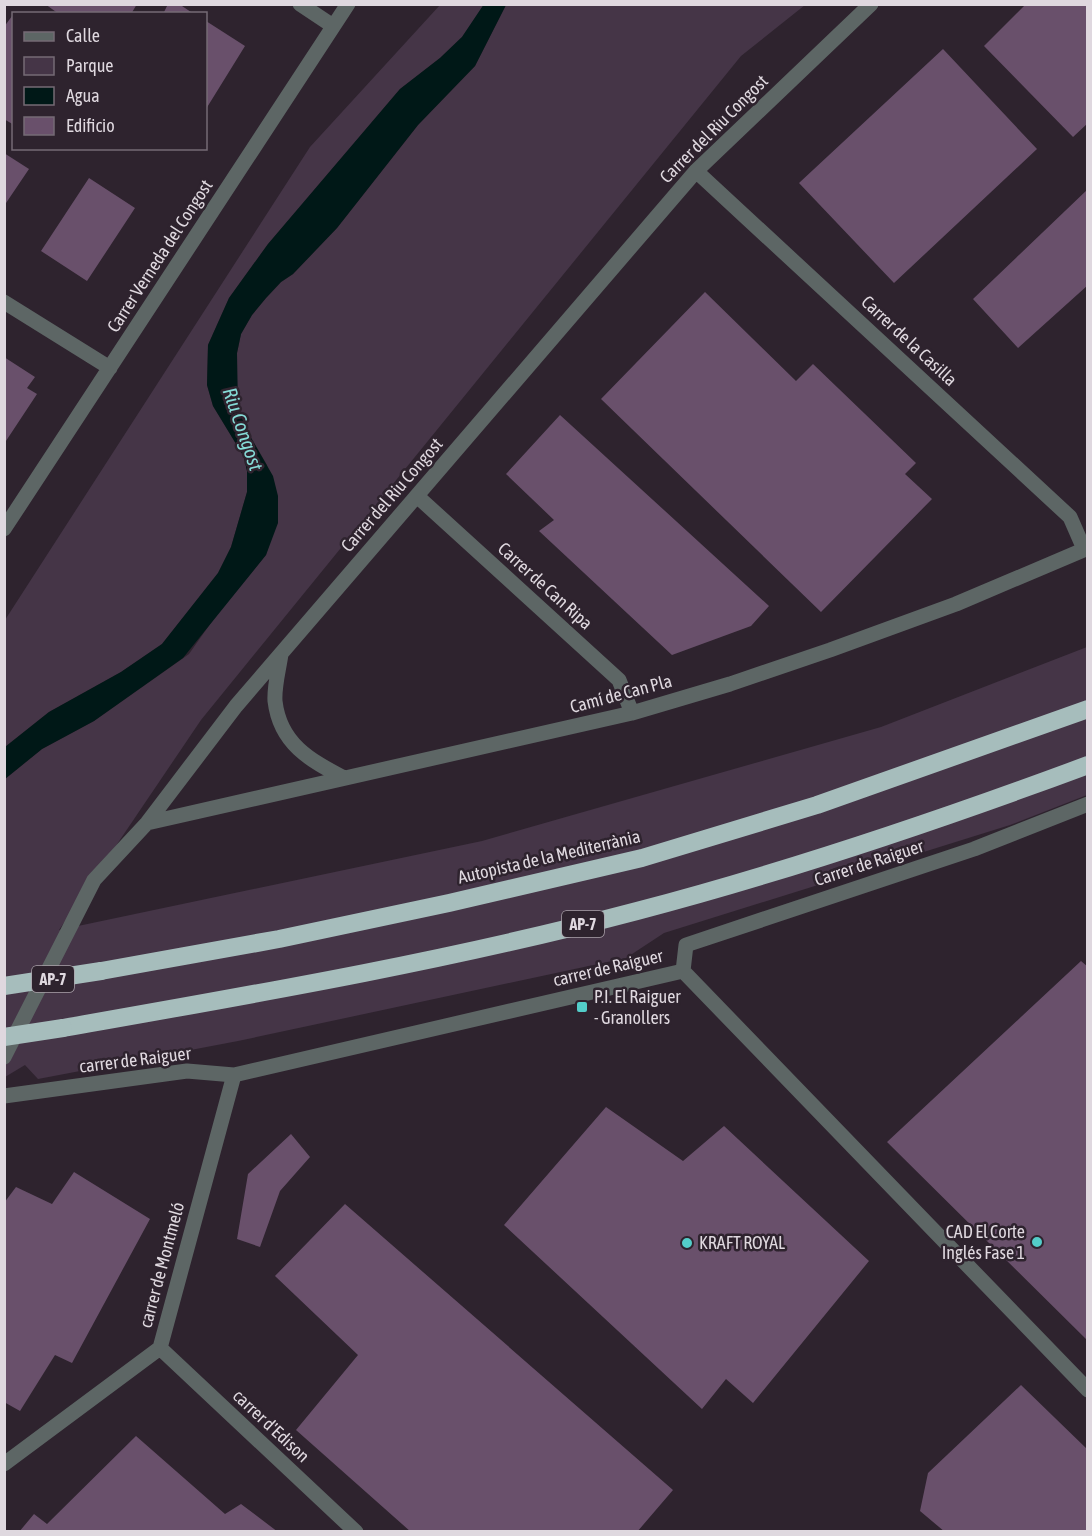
<svg xmlns="http://www.w3.org/2000/svg" width="1092" height="1536" viewBox="0 0 1092 1536" font-family="'Asap Condensed',sans-serif">
<rect width="100%" height="100%" fill="#2e232e"/>
<!-- green -->
<path fill="#453547" d="M440 5H484L462 37 440 58 400 89 268 244 229 298 208 345 207 385 213 406 244 457 247 471V492L231 547 218 573 162 644 121 672 49 712 5 747V620L310 147Z
M506 5H805L741 56 201 720 59 930 482 841 881 727 1087 647V795L1010 825 664 933 626 958 238 1041 38 1079 25 1065 5 1077V779L42 749 94 721 189 654 215 617 266 555 278 516 267 465 246 429 237 400V353L241 334 252 315 266 298 281 282 293 274 337 228 418 125 475 66Z"/>
<!-- water -->
<path fill="#001817" d="M484 4 506 5 475 66 418 125 337 228 293 274 281 282 266 298 252 315 241 334 237 353 238 408 246 429 273 476 278 496V523L266 555 183 658 94 721 42 749 5 779V747L49 712 121 672 162 644 218 573 231 547 247 492V471L244 457 213 406 207 385 208 345 229 298 268 244 400 89 440 58 462 37Z"/>
<!-- building -->
<path fill="#69506b" d="M45 4H137L131 14H59Z
M168 4H179L194 14H163Z
M1026 4H1088V123L1073 137 984 46Z
M12 16 14 17V125L4 119V27Z
M206 21 245 46 206 109Z
M943 49 1037 149 894 283 799 183Z
M4 153 29 169 4 206Z
M89 178 135 208 87 281 41 251Z
M1088 189V285L1018 348 973 299Z
M705 292 796 381 813 364 916 463 905 474 932 499 821 612 601 399Z
M4 357 35 377 27 388 37 394 4 444Z
M560 415 769 606 751 626 672 655 539 531 554 520 506 474Z
M1081 961 1088 967V1341L887 1142Z
M606 1107 683 1161 724 1126 869 1261 753 1403 726 1379 702 1409 504 1225Z
M291 1134 310 1157 280 1191 260 1247 237 1239 248 1174Z
M74 1172 150 1219 72 1363 55 1355 20 1411 4 1402V1203L16 1187 52 1204Z
M345 1204 673 1490 637 1532H411L296 1430 358 1355 275 1276Z
M1021 1385 1088 1450V1532H945L920 1511 928 1473Z
M136 1436 225 1514 241 1504 278 1532H19L34 1514 47 1524Z"/>
<g fill="none" stroke-linecap="round" stroke-linejoin="round">
<!-- minor -->
<path stroke="#5d6665" stroke-width="15" d="M300 4 333 26
M696 171 1070 517 1084 549
M4 302 110 368
M417 496 619 680 632 713
M4 529 348 4
M281 654C279 669 274 686 275 701 280 744 310 760 344 778
M147 823 632 713 730 684 830 650 956 604 1088 548
M683 971 686 945 974 849 1088 804
M4 1057 94 880 147 823 236 706 696 171 871 4
M4 1096 187 1071 234 1075 683 971 1088 1390
M160 1348 356 1532
M4 1464 160 1348 234 1075"/>
<!-- motorway -->
<path stroke="#a6bdbc" stroke-width="18" d="M101 971 279 939 449 903 642 858 817 805 1088 709
M63 1028C256 994 448 961 637 911 790 871 940 820 1088 765"/>
<!-- motorway-bridge -->
<path stroke="#a6bdbc" stroke-width="18" d="M4 986 101 971
M4 1037 63 1028"/>
</g>
<!-- markers -->
<g fill="#53cdc9" stroke="#2e232e" stroke-width="2">
<rect x="576" y="1001" width="12" height="12" rx="3"/>
<circle cx="1037" cy="1242" r="6"/>
<circle cx="687" cy="1243" r="6"/>
</g>
<g text-anchor="middle" stroke-width="5" stroke-linejoin="round" paint-order="stroke">
<!-- shield labels -->
<g fill="#2e232e" stroke="#aaa2aa" stroke-width="1.5">
<rect x="562" y="911" width="42" height="26" rx="4.5"/>
<rect x="32" y="966" width="42" height="26" rx="4.5"/>
</g>
<g font-size="16" font-weight="bold" fill="#dfd8df">
<text x="583" y="930">AP-7</text>
<text x="53" y="985">AP-7</text>
</g>
<!-- street labels -->
<g font-size="18" fill="#dfd8df" stroke="#2e232e">
<text transform="translate(714 129) rotate(-45)" y="6">Carrer del Riu Congost</text>
<text transform="translate(160 256) rotate(-57)" y="6">Carrer Verneda del Congost</text>
<text transform="translate(909 341) rotate(43)" y="6">Carrer de la Casilla</text>
<text transform="translate(392 495) rotate(-49)" y="6">Carrer del Riu Congost</text>
<text transform="translate(545 586) rotate(42)" y="6">Carrer de Can Ripa</text>
<text transform="translate(621 694) rotate(-15)" y="6">Camí de Can Pla</text>
<text transform="translate(549 857) rotate(-13)" y="6">Autopista de la Mediterrània</text>
<text transform="translate(869 863) rotate(-18)" y="6">Carrer de Raiguer</text>
<text transform="translate(608 968) rotate(-13)" y="6">carrer de Raiguer</text>
<text transform="translate(135 1060) rotate(-7)" y="6">carrer de Raiguer</text>
<text transform="translate(162 1265) rotate(-75)" y="6">carrer de Montmeló</text>
<text transform="translate(271 1426) rotate(43)" y="6">carrer d'Edison</text>
</g>
<!-- poi labels -->
<g font-size="18" fill="#dfd8df" stroke="#2e232e" text-anchor="start">
<text x="594" y="1003">P.I. El Raiguer<tspan x="594" dy="21">- Granollers</tspan></text>
<text x="1025" y="1238" text-anchor="end">CAD El Corte<tspan x="1025" dy="21">Inglés Fase 1</tspan></text>
<text x="699" y="1249">KRAFT ROYAL</text>
</g>
<!-- water labels -->
<g font-size="20" font-style="italic" fill="#85dad6" stroke="#2e232e">
<text transform="translate(243 429) rotate(71)" y="7">Riu Congost</text>
</g>
</g>
<!-- border -->
<rect width="1092" height="1536" fill="none" stroke="#dfd8df" stroke-width="12"/>
<!-- legend -->
<rect x="12" y="12" width="195" height="138" fill="#2e232e" stroke="#756b75" stroke-width="1.5"/>
<rect x="24" y="32" width="30" height="9" fill="#5d6665" stroke="#756b75" stroke-width="1.5"/>
<text x="66" y="42" font-size="18" fill="#dfd8df">Calle</text>
<rect x="24" y="57" width="30" height="18" fill="#453547" stroke="#756b75" stroke-width="1.5"/>
<text x="66" y="72" font-size="18" fill="#dfd8df">Parque</text>
<rect x="24" y="87" width="30" height="18" fill="#001817" stroke="#756b75" stroke-width="1.5"/>
<text x="66" y="102" font-size="18" fill="#dfd8df">Agua</text>
<rect x="24" y="117" width="30" height="18" fill="#69506b" stroke="#756b75" stroke-width="1.5"/>
<text x="66" y="132" font-size="18" fill="#dfd8df">Edificio</text>
</svg>
